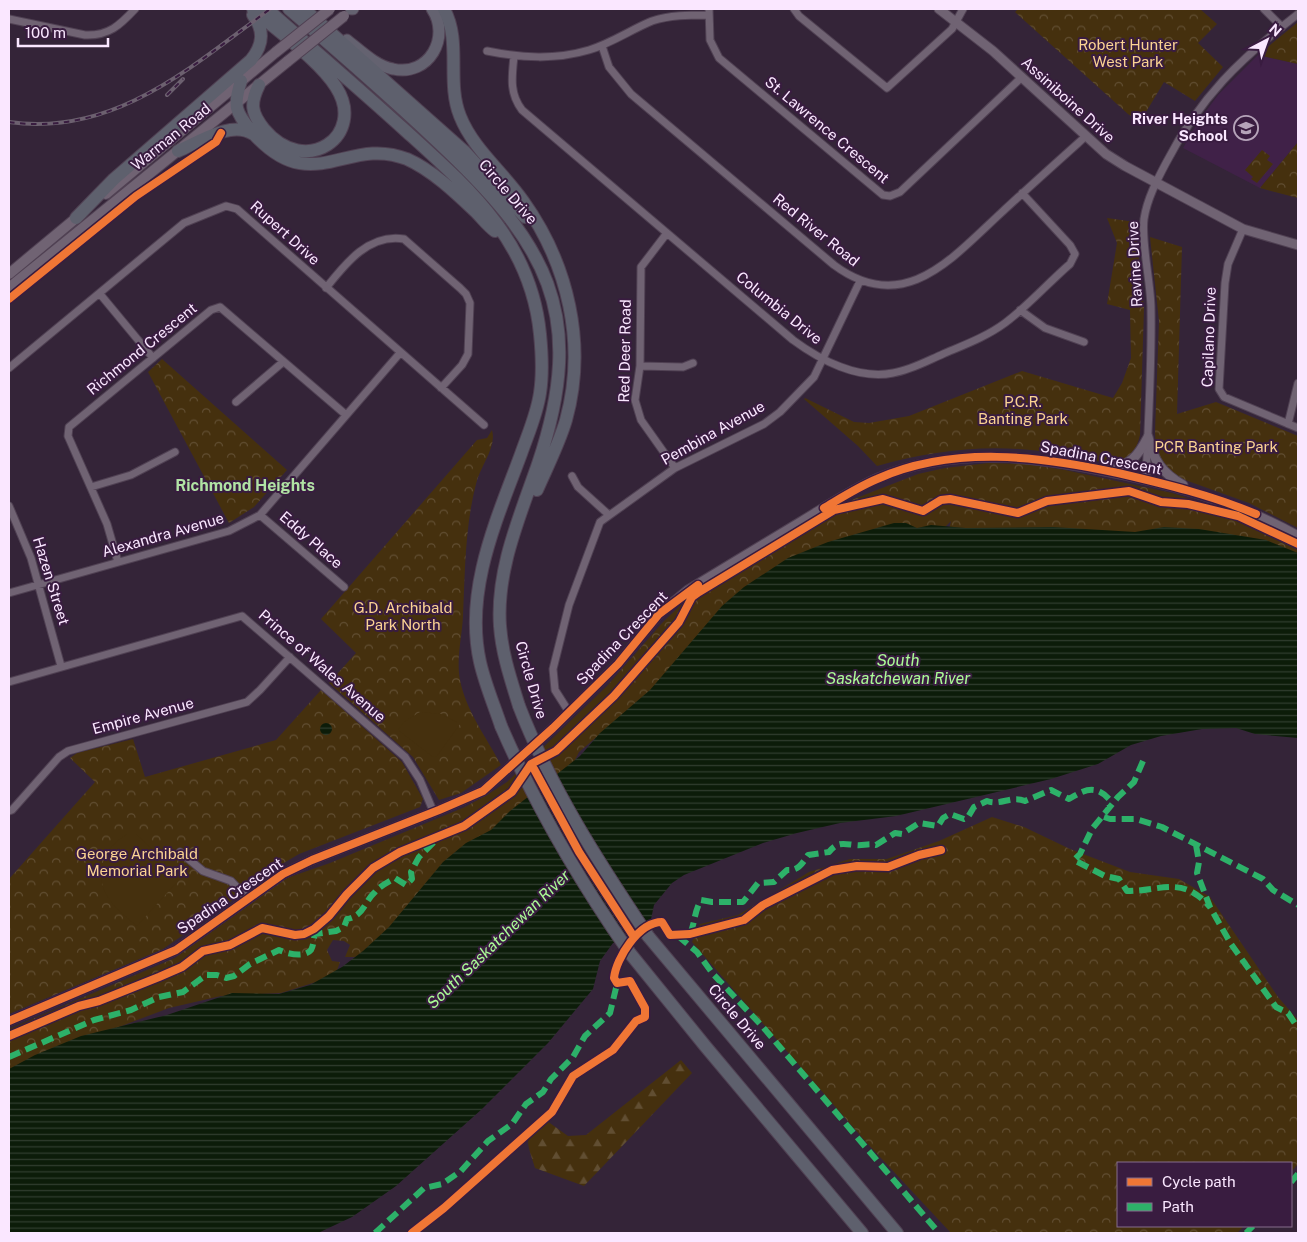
<svg xmlns="http://www.w3.org/2000/svg" width="1307" height="1242" viewBox="0 0 1307 1242" font-family="'Public Sans',sans-serif">
<defs>
<pattern id="forest-firs" width="22" height="20" patternUnits="userSpaceOnUse" patternTransform="scale(1.25)"><rect width="22" height="20" fill="#45300e"/><path d="M5 1l3.5 6h-7zM16 11l3.5 6h-7z" fill="#614e32"/></pattern>
<pattern id="park-crowns" width="20" height="18" patternUnits="userSpaceOnUse" patternTransform="scale(1.25)"><rect width="20" height="18" fill="#45300e"/><path d="M2 6a3 3 0 1 1 6 0M12 15a3 3 0 1 1 6 0" fill="none" stroke="#614e32"/></pattern>
<pattern id="water-rules" width="6" height="5" patternUnits="userSpaceOnUse" patternTransform="scale(1.25)"><rect width="6" height="5" fill="#0c1c09"/><path d="M0 2.5h6" fill="none" stroke="#303d2e"/></pattern>
</defs>
<rect width="100%" height="100%" fill="#342438"/>
<!-- built -->
<path fill="#402148" d="M1258 55 1298 64V142L1260 188 1183 148 1198 122 1218 95Z"/>
<!-- forest -->
<path fill="url(#forest-firs)" d="M681 1060 692 1073 584 1186 535 1168C527 1140 521 1138 547 1121L568 1136 586 1135Z"/>
<!-- park -->
<path fill="url(#park-crowns)" d="M1018 9H1200L1217 24 1198 43 1223 67 1195 101 1164 82 1140 122 1128 114 1015 12Z
M1298 22V64L1258 55Z
M1298 142V198L1260 188Z
M1262 150 1270 156 1267 160 1273 164 1257 183 1251 179 1253 177 1245 170Z
M1107 218 1135 222 1144 308 1140 435C1137 447 1133 457 1120 461 1103 466 1060 453 1040 451 985 444 930 451 877 466L858 446 804 399 805 398 854 422 869 423 909 416 1022 371 1113 398 1122 383 1131 358 1130 310 1107 304 1117 243Z
M1150 237 1182 247 1177 414 1216 402 1298 436V528L1249 503 1174 476 1164 467 1156 450 1155 432 1159 321Z
M162 359 287 470 254 507 229 523 148 372Z
M492 430C497 448 480 466 476 484 465 526 465 572 463 616 462 637 456 659 460 680 466 711 487 738 501 765L461 793 439 800 413 757 329 683 356 653 321 619 477 440 487 438Z
M988 463 1025 464 1065 470 1172 493 1241 515 1298 546V561L949 530 951 521 941 531 661 682 579 752 573 764 373 950 355 957H345L350 945 344 941 333 940 327 950 332 961 340 962 335 976 281 993 221 996 169 1008 61 1049 9 1076V1029L175 958 287 878 330 863 465 807 487 795 507 782 607 686 663 622 686 600 854 499 918 474 945 468Z
M321 690 402 762 423 799 420 807 299 854 267 873 225 906 163 949 9 1014V879L95 782 70 758 77 753 133 739 145 777 276 740Z
M992 817 1024 827 1070 849 1130 872 1179 879 1210 897 1278 997 1298 1020V1164L1291 1172V1163H1118V1226H1244L1237 1233H951L866 1142 692 942 700 924 738 915 809 872 850 859H887L939 841Z"/>
<!-- pitch -->
<path fill="#45300e" d="M420 712 441 714 460 724 437 756 433 757 398 730 404 722Z
M127 834H136L178 875V881L137 926C116 909 95 892 103 863 107 849 115 842 127 834Z"/>
<!-- water -->
<path fill="url(#water-rules)" d="M894 523H906L917 528 931 525 966 528 1053 527 1135 532 1164 527 1199 529 1266 540 1298 553V738L1255 734 1236 728 1202 729 1161 736 1131 745 1098 764 1051 779 896 816 840 823 797 833 763 843 684 875 672 883 654 905 650 924 613 943 600 961 593 989 548 1043 482 1109 396 1186 352 1217 318 1233H9V1069L35 1055 81 1036 167 1015 232 993 279 994 310 985 342 967 363 951 389 927 443 862 466 843 491 830 510 811 580 756 600 733 650 690 722 606 744 587 788 558 828 542Z
M320 729a6 6 0 1 1 12 0a6 6 0 1 1-12 0Z"/>
<g fill="none" stroke-linecap="round" stroke-linejoin="round">
<defs>
<path id="minor" d="M709 9 710 40 719 58 883 195 890 196 900 192 1022 77
M794 9 799 16 887 88 952 29 963 9
M1264 9 1282 27
M9 19 85 35C109 36 120 25 135 9
M602 46 609 67 631 94 834 265C904 317 952 258 1001 213 1029 187 1057 162 1086 136
M487 51C522 58 555 60 589 50 612 43 630 30 652 21 670 15 689 15 708 15
M514 56C512 76 509 93 522 110L793 340C820 360 858 380 893 373 911 370 927 361 943 354 964 345 986 337 1005 323 1028 306 1048 283 1070 264L1075 254 1070 245 1022 193
M1243 229 1228 264 1225 283 1219 389 1224 397 1298 428
M667 233 641 267 640 366 635 400 641 420 675 468
M326 288C345 264 369 233 404 239L460 288 466 294 470 303 468 354 462 365 441 388
M100 294 153 358
M1020 310 1045 328 1084 342
M640 366 683 367 693 363
M9 368 184 223 226 206 237 209 484 425
M236 402 283 362
M1288 424 1298 383
M572 476 578 487 609 515
M1146 480C1148 423 1152 366 1151 309 1151 283 1141 243 1144 219 1147 199 1157 180 1166 163 1200 97 1240 59 1298 14
M91 487 131 475 175 452
M9 506 31 558 61 666
M260 515 344 587
M118 562 107 524 68 436 69 427 211 310 220 307 345 414
M9 593 229 531 260 515 400 353
M9 682 242 616 405 757 420 780 434 813
M569 712 555 690 553 669 569 605 600 522 675 468 764 424 780 412 814 377 860 281
M9 811 12 810 59 757 68 751 247 702 260 690 290 657
M180 852 203 871 231 881 248 899"/>
<path id="tertiary" d="M939 9 993 51 1106 154 1125 166 1243 229 1298 245
M1148 437C1153 460 1162 473 1183 485
M1107 467C1130 467 1138 456 1148 437
M9 1021 176 950 283 874 312 860 439 810 483 791 553 728 618 664 659 614 688 590C726 567 764 544 802 521 827 506 851 490 878 478 957 445 1043 457 1124 475 1185 488 1243 505 1298 536"/>
<path id="secondary" d="M106 194 276 52
M9 274 81 214
M9 288 288 61"/>
<path id="trunk" d="M351 9H353
M347 40C361 51 376 66 393 69 429 77 451 37 432 9"/>
<path id="motorway" d="M253 9C277 31 319 60 336 87 367 135 306 179 264 129 251 113 250 103 259 85
M267 9C314 50 361 90 407 132 471 190 531 242 540 334 542 354 543 374 540 393 537 414 528 434 521 454 497 519 464 590 480 662 485 684 494 705 501 726
M289 9C339 52 388 95 436 140 546 243 589 312 538 464 520 516 496 570 500 626 502 654 511 680 519 706
M304 9 465 152 525 217
M444 9C462 42 446 81 460 116 473 149 503 172 523 201 568 264 587 344 566 420 559 444 547 467 537 490
M241 81C233 106 235 112 252 132 312 200 346 135 407 159 432 170 456 193 476 212 482 218 488 226 495 231
M178 151C199 142 232 120 253 134
M76 218 114 179 251 60C263 45 265 31 253 15
M648 936 897 1233
M629 952 706 1047 862 1233"/>
</defs>
<!-- minor casing -->
<use href="#minor" stroke="#504153" stroke-width="9"/>
<!-- tertiary casing -->
<use href="#tertiary" stroke="#504153" stroke-width="11"/>
<!-- secondary casing -->
<use href="#secondary" stroke="#504153" stroke-width="12"/>
<!-- trunk casing -->
<use href="#trunk" stroke="#504153" stroke-width="13"/>
<!-- motorway casing -->
<use href="#motorway" stroke="#504153" stroke-width="14"/>
<!-- minor -->
<use href="#minor" stroke="#706373" stroke-width="7"/>
<!-- tertiary -->
<use href="#tertiary" stroke="#706373" stroke-width="9"/>
<!-- secondary -->
<use href="#secondary" stroke="#706373" stroke-width="10"/>
<!-- trunk -->
<use href="#trunk" stroke="#646270" stroke-width="11"/>
<!-- motorway -->
<use href="#motorway" stroke="#5e606d" stroke-width="12"/>
<defs>
<path id="rail" d="M167 95 183 79
M9 122C114 137 191 67 270 9"/>
</defs>
<!-- rail casing -->
<use href="#rail" stroke="#6c606f" stroke-width="4"/>
<!-- rail -->
<use href="#rail" stroke="#391c40" stroke-width="2" stroke-dasharray="5.5" stroke-linecap="butt"/>
<defs>
<path id="secondary-bridge" d="M276 52 330 9
M288 61 344 16"/>
<path id="motorway-bridge" d="M519 706C551 789 599 863 648 936
M501 726C536 807 579 880 629 952"/>
</defs>
<!-- secondary-bridge casing -->
<use href="#secondary-bridge" stroke="#504153" stroke-width="12" stroke-linecap="butt"/>
<!-- motorway-bridge casing -->
<use href="#motorway-bridge" stroke="#504153" stroke-width="14" stroke-linecap="butt"/>
<!-- secondary-bridge -->
<use href="#secondary-bridge" stroke="#706373" stroke-width="10"/>
<!-- motorway-bridge -->
<use href="#motorway-bridge" stroke="#5e606d" stroke-width="12"/>
<!-- quiet -->
<path stroke="#2db169" stroke-width="6" stroke-dasharray="12 6" stroke-linecap="butt" d="M1143 761 1134 782 1118 797 1092 829 1080 854 1074 860 1105 876 1119 879 1127 891C1162 891 1182 875 1210 907
M1104 817 1110 819H1136L1162 827 1263 879 1273 890 1298 905
M1196 845 1199 862 1197 873 1210 907 1231 944 1276 1007 1288 1013 1298 1028
M690 934C695 923 694 912 701 900L712 902H743L758 883 774 882 787 870C798 871 802 864 808 855L829 852C838 841 843 844 856 845 863 846 868 843 876 845L895 833 902 834 919 823 938 826 943 818 950 814 964 819 968 817 974 807 987 801C1001 806 1011 795 1025 801L1051 790 1069 799C1084 790 1095 784 1109 799L1110 808
M678 936 697 952 713 974 762 1026 939 1233
M9 1057 94 1020 131 1010 159 997 183 992 206 975H217L226 978 234 976 250 964 279 950C288 954 304 958 311 950 314 945 313 939 315 934L336 931 344 927 347 919C364 916 364 902 375 892 380 886 388 882 395 878L406 885 412 879 411 872 419 857 436 840
M1291 1182 1298 1174
M375 1233 424 1188 442 1184 461 1171 488 1141 512 1124 526 1104 543 1092 551 1079 573 1057 585 1036 610 1013 616 988 623 984
M1246 1233 1253 1226"/>
<defs>
<path id="cycleway" d="M9 299 136 196 216 142 221 133
M824 508C841 498 858 487 877 479 953 445 1040 456 1118 473 1165 484 1211 495 1256 514
M534 769 579 852 632 934
M9 1021 176 950 283 874 312 860 439 810 483 791 553 728 618 664 659 614 698 585
M9 1036 79 1006 99 1001 159 977 182 967 203 951 230 945 262 928 295 935 304 934 314 929 329 916 347 894 373 868 400 852 464 826 512 792 531 764 556 751 614 696 679 622 692 597 699 592 834 510 883 499 923 511 941 500 950 499 1018 513 1047 501 1129 491 1161 502 1188 504 1238 516 1298 544
M412 1233 444 1208 552 1112 573 1076 613 1050 636 1021 645 1017V1008L630 981 617 983 614 978C616 958 639 922 662 922L670 935 690 934 744 920 763 905 832 870 857 866 888 867 919 855 941 850"/>
</defs>
<!-- cycleway casing -->
<use href="#cycleway" stroke="#391c40" stroke-width="11"/>
<!-- cycleway -->
<use href="#cycleway" stroke="#f07635" stroke-width="8"/>
</g>
<!-- icons -->
<defs>
<symbol id="school-ring" viewBox="-11 -11 22 22"><circle r="9.5" fill="#391c40" stroke="#b5a3b9" stroke-width="1.5"/><path d="M0-5L7-2L0 1L-7-2ZM-4 1L0 2.5L4 1V4Q0 6-4 4Z" fill="#b5a3b9"/></symbol>
</defs>
<g fill-rule="evenodd">
<use href="#school-ring" x="1232" y="114" width="28" height="28"/>
</g>
<g text-anchor="middle" stroke-width="4" stroke-linejoin="round" paint-order="stroke">
<!-- park labels -->
<g font-size="15" fill="#fbd392" stroke="#391c40">
<text x="1128" y="50">Robert Hunter<tspan x="1128" dy="17">West Park</tspan></text>
<text x="1023" y="407">P.C.R.<tspan x="1023" dy="17">Banting Park</tspan></text>
<text x="1216" y="452">PCR Banting Park</text>
<text x="403" y="613">G.D. Archibald<tspan x="403" dy="17">Park North</tspan></text>
<text x="137" y="859">George Archibald<tspan x="137" dy="17">Memorial Park</tspan></text>
</g>
<!-- street labels -->
<g font-size="15" fill="#fae7ff" stroke="#391c40">
<text transform="translate(1068 100) rotate(42)" y="5">Assiniboine Drive</text>
<text transform="translate(827 130) rotate(40)" y="5">St. Lawrence Crescent</text>
<text transform="translate(171 137) rotate(-39)" y="5">Warman Road</text>
<text transform="translate(508 192) rotate(49)" y="5">Circle Drive</text>
<text transform="translate(816 230) rotate(39)" y="5">Red River Road</text>
<text transform="translate(285 233) rotate(42)" y="5">Rupert Drive</text>
<text transform="translate(1135 264) rotate(-93)" y="5">Ravine Drive</text>
<text transform="translate(779 308) rotate(39)" y="5">Columbia Drive</text>
<text transform="translate(1209 337) rotate(-88)" y="5">Capilano Drive</text>
<text transform="translate(142 349) rotate(-39)" y="5">Richmond Crescent</text>
<text transform="translate(625 351) rotate(-89)" y="5">Red Deer Road</text>
<text transform="translate(713 433) rotate(-29)" y="5">Pembina Avenue</text>
<text transform="translate(1101 458) rotate(11)" y="5">Spadina Crescent</text>
<text transform="translate(163 535) rotate(-16)" y="5">Alexandra Avenue</text>
<text transform="translate(311 540) rotate(41)" y="5">Eddy Place</text>
<text transform="translate(51 581) rotate(73)" y="5">Hazen Street</text>
<text transform="translate(622 638) rotate(-46)" y="5">Spadina Crescent</text>
<text transform="translate(322 666) rotate(41)" y="5">Prince of Wales Avenue</text>
<text transform="translate(531 680) rotate(74)" y="5">Circle Drive</text>
<text transform="translate(143 716) rotate(-15)" y="5">Empire Avenue</text>
<text transform="translate(230 896) rotate(-34)" y="5">Spadina Crescent</text>
<text transform="translate(737 1017) rotate(50)" y="5">Circle Drive</text>
</g>
<!-- poi labels -->
<g font-size="15" font-weight="bold" fill="#fae7ff" stroke="#391c40" text-anchor="end">
<text x="1228" y="124">River Heights<tspan x="1228" dy="17">School</tspan></text>
</g>
<!-- neighbourhood labels -->
<g font-size="16" font-weight="bold" fill="#b1e3a4" stroke="#391c40">
<text x="245" y="491">Richmond Heights</text>
</g>
<!-- water labels -->
<g font-size="16" font-style="italic" fill="#abfc96" stroke="#391c40">
<text x="898" y="666">South<tspan x="898" dy="18">Saskatchewan River</tspan></text>
<text transform="translate(498 939) rotate(-44)" y="6">South Saskatchewan River</text>
</g>
</g>
<!-- border -->
<rect width="1307" height="1242" fill="none" stroke="#fae7ff" stroke-width="20"/>
<!-- legend -->
<rect x="1117" y="1162" width="175" height="65" fill="#391c40" stroke="#866d8c"/>
<rect x="1127" y="1178" width="25" height="8" fill="#f07635" stroke="#866d8c"/>
<text x="1162" y="1187" font-size="15" fill="#fae7ff">Cycle path</text>
<rect x="1127" y="1203" width="25" height="8" fill="#2db169" stroke="#866d8c"/>
<text x="1162" y="1212" font-size="15" fill="#fae7ff">Path</text>
<!-- north arrow -->
<g transform="translate(1267 40) rotate(41)" stroke="#391c40" stroke-width="4" paint-order="stroke">
<path d="M0-4L9 19L0 12L-9 19Z" fill="#fae7ff"/>
<text y="-8" font-size="14" font-weight="bold" text-anchor="middle" fill="#fae7ff">N</text>
</g>
<!-- scale -->
<path d="M18 38v8h90v-8" fill="none" stroke="#fae7ff" stroke-width="2.5"/>
<text x="25" y="38" font-size="15" fill="#fae7ff" stroke="#391c40" stroke-width="4" paint-order="stroke">100 m</text>
</svg>
